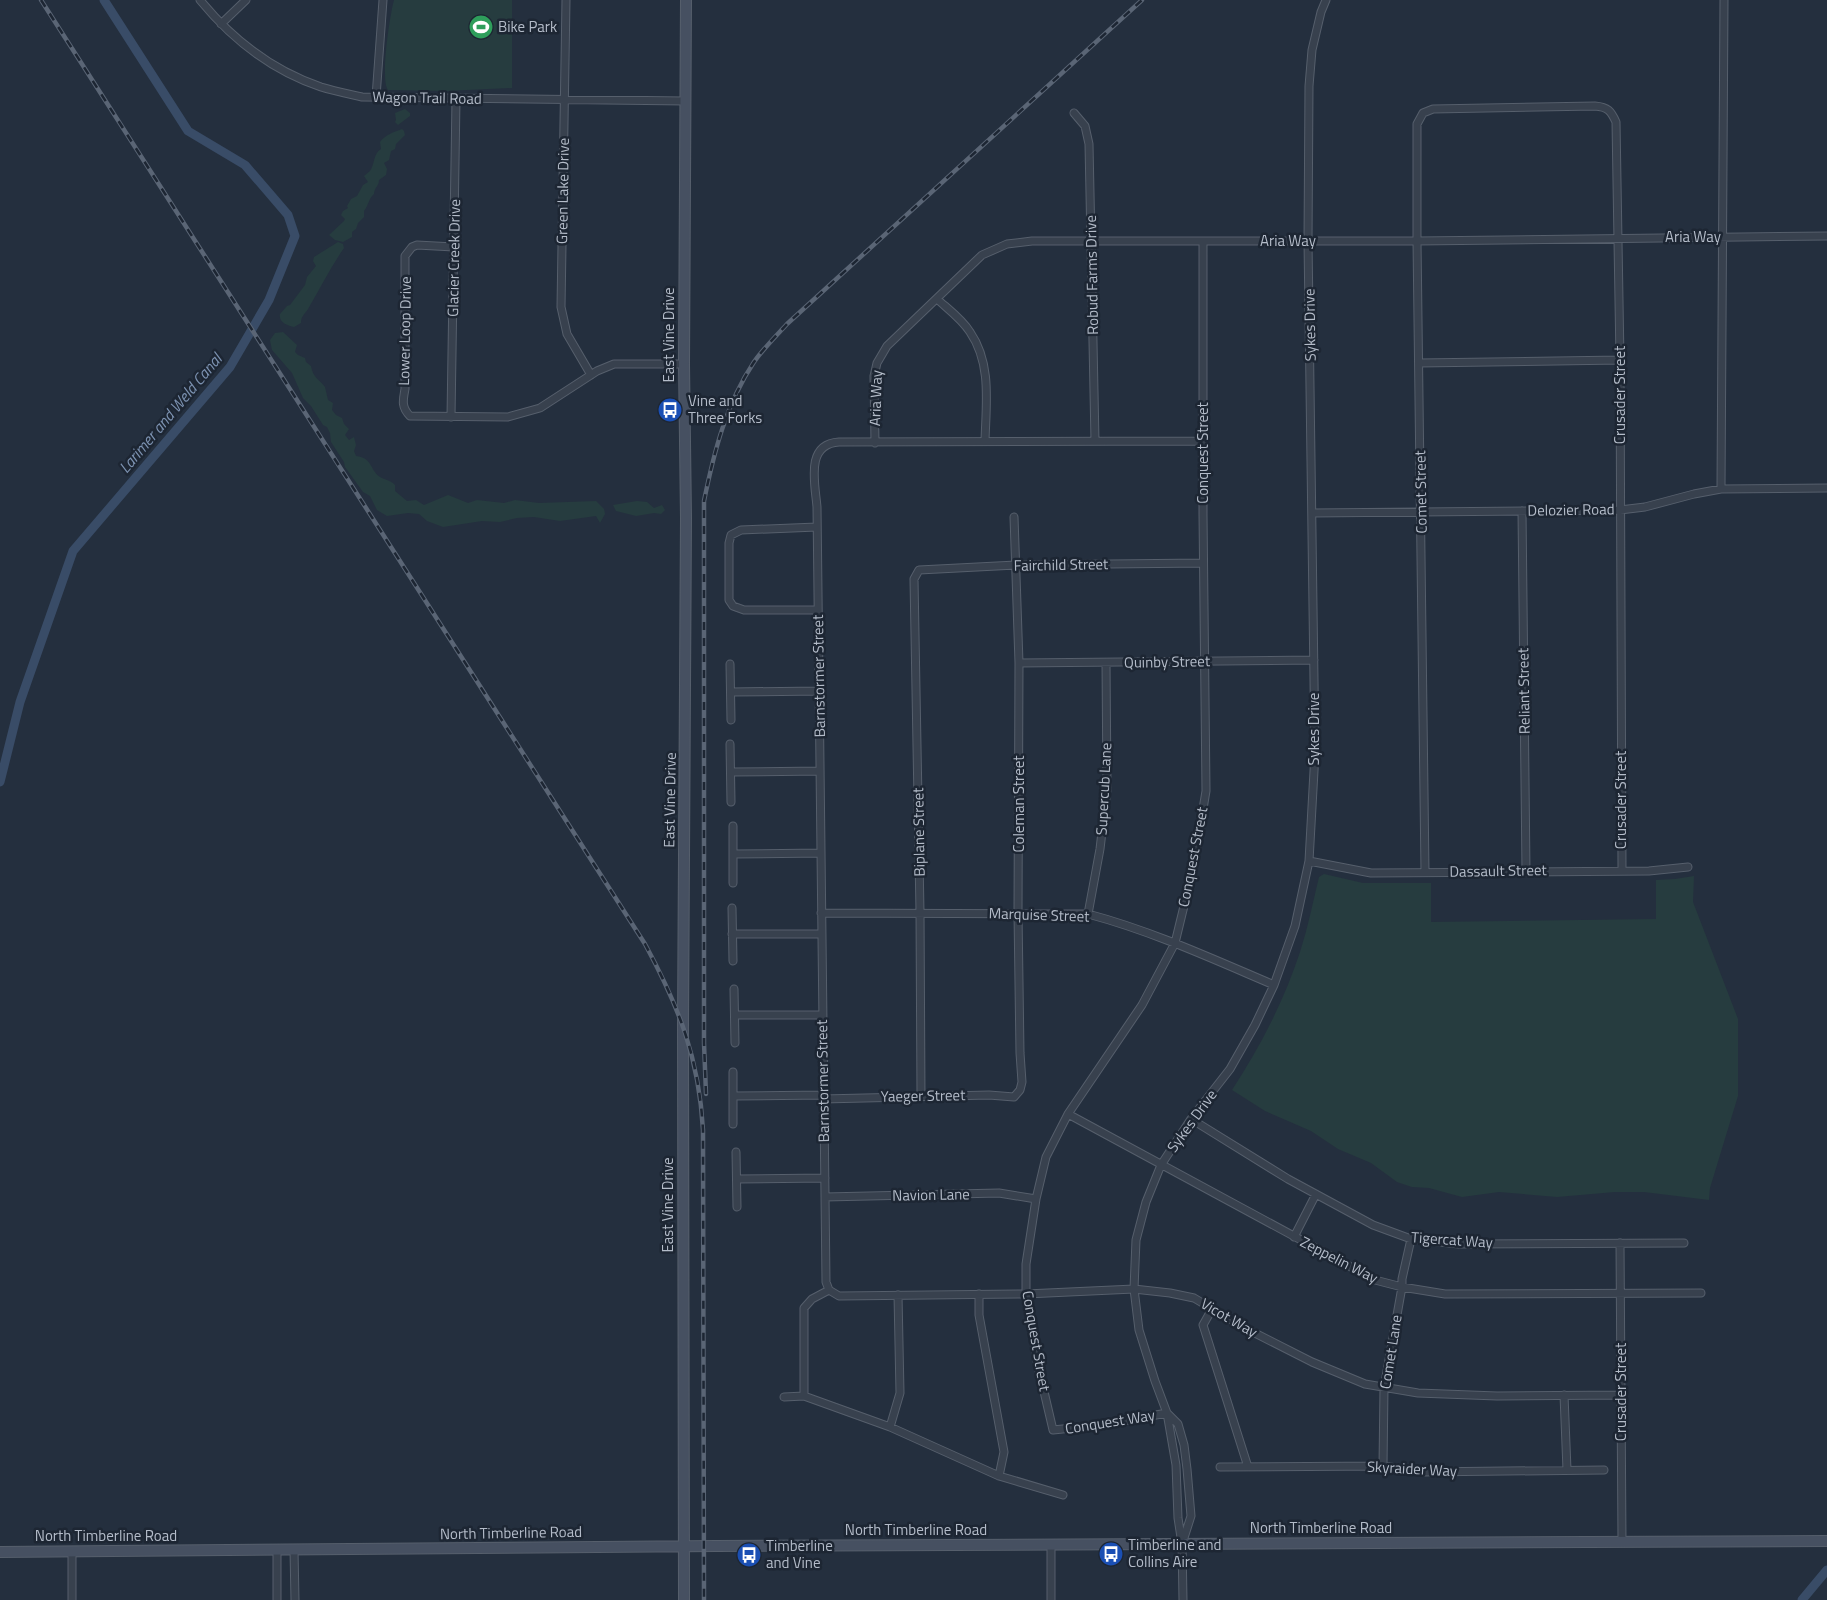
<svg xmlns="http://www.w3.org/2000/svg" width="1827" height="1600" viewBox="0 0 1827 1600" font-family="'Titillium Web',sans-serif">
<rect width="100%" height="100%" fill="#242f3e"/>
<!-- green -->
<path fill="#263c3f" d="M394 0H512V88L445 91 388 90C380 80 390 14 394 0Z
M405 109 410 113V116L398 125 395 122 396 120 395 113Z
M402 129 404 131 405 135 396 144 395 149 391 151 389 160 384 163 387 169 386 175 379 180C379 186 374 188 374 194 368 199 369 205 364 211V217L358 223 356 229 352 232V237L343 242 335 240 329 235 344 221 345 219 341 215 343 211 348 208 347 206 351 199 357 196 363 185 368 182 364 176C366 174 368 173 370 171 375 164 373 154 381 149L380 142C385 135 394 132 402 129Z
M338 242 343 244 344 248C330 268 320 289 308 309 305 314 301 316 301 323L294 327C288 326 278 322 280 314L287 306 290 305 305 285 307 277 316 266 313 261 314 257Z
M283 332 297 345 295 352 298 355 305 358 306 362 311 366C313 378 319 379 325 387 326 391 327 396 328 400L333 403 332 410 336 415 342 418 344 424 349 429 345 435 349 440 354 437 356 445 354 451 356 456C373 458 369 469 380 477 385 480 390 480 395 485V491L407 501 416 500 424 505 448 495 468 503 477 500 504 503 515 500 539 503 596 501 604 509 605 514 600 523 596 516 560 521 534 517 517 518 500 522 482 521 443 527 427 521 419 514 408 513 387 516 377 510 370 496 363 492 345 467 344 462 331 442 330 433 327 427 323 425 311 406 303 398 292 373 272 350 270 340 275 333Z
M637 501 647 502 654 508 662 505 665 510 661 514 654 513 636 516 616 511 613 505Z
M1324 874 1363 883H1431V922L1656 919V880L1675 879 1694 876 1693 902 1738 1019V1096L1710 1188 1709 1200 1644 1192H1615L1557 1197 1499 1192 1462 1197 1429 1188 1412 1187 1397 1182 1371 1163 1338 1149 1311 1131 1265 1111 1232 1090C1260 1047 1284 1001 1300 952 1308 927 1313 902 1319 877Z"/>
<g fill="none" stroke-linecap="round" stroke-linejoin="round">
<!-- canal -->
<path stroke="#394c67" stroke-width="9" d="M0 782 20 702 73 551 230 367 269 300 295 236 288 215 245 165 188 131 104 0
M1802 1600 1827 1570"/>
<defs>
<path id="street" d="M200 0C232 39 273 71 321 87 334 91 349 94 362 97L685 101
M566 0 561 307 567 334 591 375
M221 24 246 0
M376 97 383 0
M1074 113 1085 126 1089 144 1095 441
M454 247 417 245 412 247 405 256V389C403 400 401 407 410 416L508 417 540 408 597 371 614 364H684
M937 299C948 309 962 319 970 332 992 364 986 404 985 441
M1419 363 1620 360
M451 417 456 99
M875 443 874 376 877 363 887 346 982 255 1007 244 1032 241H1417L1827 236
M1721 489 1724 0
M1522 511 1526 871
M1312 513 1620 510 1645 507 1694 494 1721 489 1827 488
M817 527 741 530 731 535 729 543V600L733 606 744 610H818
M1019 663 1314 660
M730 664 731 720
M731 692 819 691
M730 744 731 802
M731 772 820 771
M733 826V883
M733 854 821 853
M1309 861 1371 873 1649 871 1688 867
M1425 872 1417 241V124L1423 113 1433 109 1595 106C1608 107 1611 111 1616 122L1620 360 1622 870
M732 908 733 961
M821 913 1088 914C1152 931 1213 959 1274 985
M1088 914 1100 849 1107 789 1106 663
M732 934H822
M734 989 735 1043
M735 1015H823
M733 1072V1124
M733 1096 823 1095
M921 1096 920 912 914 579 919 570 1016 565 1203 563
M823 1099 989 1095 1014 1097 1020 1090 1022 1082 1020 1053 1018 913 1019 663 1014 517
M1068 1114 1375 1280 1402 1287 1445 1294 1701 1293
M1191 1119 1288 1179 1373 1225 1411 1239 1459 1244 1684 1243
M736 1152 737 1207
M737 1179 825 1178
M825 1197 999 1193 1036 1199
M1294 1237 1316 1194
M1620 1243 1622 1542
M829 1290 826 1282 817 507C815 483 805 444 839 442L1203 441
M829 1290 839 1296 1026 1294 1134 1289 1170 1293 1194 1298 1243 1327 1312 1362 1365 1384 1418 1393 1497 1396 1621 1395
M979 1294V1315L1004 1452 999 1476
M1212 1309 1203 1325 1248 1467
M1564 1395 1567 1470
M804 1396V1308L812 1299 829 1290
M784 1397 804 1396 890 1427 999 1476 1063 1495
M1167 1413 1101 1425 1053 1430 1038 1366 1026 1294V1264L1036 1199 1046 1157 1068 1114 1142 1005 1175 943 1193 869 1206 791 1203 514V242
M1167 1413 1178 1424 1184 1445 1187 1469 1191 1516 1183 1541
M890 1427 900 1393 898 1295
M1383 1466 1384 1388 1402 1287V1279L1411 1239
M1220 1467 1383 1466 1423 1472 1604 1470
M1051 1545V1600
M277 1550V1600
M294 1550 295 1600
M72 1600V1551
M1183 1600 1182 1544 1178 1518 1176 1465 1167 1413 1155 1381 1139 1330 1134 1289 1136 1240 1146 1202 1161 1165 1191 1119 1230 1069 1255 1025 1274 985 1295 926 1309 861 1315 753 1308 241 1309 86 1312 50 1321 12 1326 0"/>
<path id="secondary" d="M0 1552 716 1546 1827 1541
M684 1600 683 1024 686 518 684 364 686 0"/>
</defs>
<!-- street casing -->
<use href="#street" stroke="#565f6c" stroke-width="9"/>
<!-- secondary casing -->
<use href="#secondary" stroke="#565f6c" stroke-width="12"/>
<!-- street -->
<use href="#street" stroke="#38414e" stroke-width="7"/>
<!-- secondary -->
<use href="#secondary" stroke="#465061" stroke-width="10"/>
<defs>
<path id="rail" d="M41 0 645 944C679 1007 699 1058 703 1130L704 1600
M706 1094 704 1043V501C714 452 726 404 754 362 763 349 776 336 787 324L1142 0"/>
</defs>
<!-- rail casing -->
<use href="#rail" stroke="#5a6575" stroke-width="4.5"/>
<!-- rail -->
<use href="#rail" stroke="#1d2633" stroke-width="2.5" stroke-dasharray="8" stroke-linecap="butt"/>
</g>
<!-- icons -->
<defs>
<symbol id="stadium-disc" viewBox="-11 -11 22 22"><circle r="9.5" fill="#2e9e5b" stroke="#1d2633"/><path d="M0-5a6.5 5 0 1 0 0 10a6.5 5 0 1 0 0-10ZM-3.5-1.8h7v3.6h-7Z" fill="#fff"/></symbol>
<symbol id="bus-disc" viewBox="-11 -11 22 22"><circle r="9.5" fill="#1a4fb4" stroke="#1d2633"/><path d="M-5-6H5V4H4V6H2V4H-2V6H-4V4H-5ZM-3.5-4V0h7V-4ZM-3.5 1.2v1.5H-2V1.2ZM2 1.2v1.5H3.5V1.2Z" fill="#fff"/></symbol>
</defs>
<g fill-rule="evenodd">
<use href="#stadium-disc" x="467" y="13" width="28" height="28"/>
<use href="#bus-disc" x="656" y="396" width="28" height="28"/>
<use href="#bus-disc" x="1097" y="1540" width="28" height="28"/>
<use href="#bus-disc" x="735" y="1541" width="28" height="28"/>
</g>
<g text-anchor="middle" stroke-width="5" stroke-linejoin="round" paint-order="stroke">
<!-- poi labels -->
<g font-size="15" fill="#b4bcc9" stroke="#1d2633" text-anchor="start">
<text x="498" y="32">Bike Park</text>
<text x="688" y="406">Vine and<tspan x="688" dy="17">Three Forks</tspan></text>
<text x="1128" y="1550">Timberline and<tspan x="1128" dy="17">Collins Aire</tspan></text>
<text x="766" y="1551">Timberline<tspan x="766" dy="17">and Vine</tspan></text>
</g>
<!-- street labels -->
<g font-size="15" fill="#b4bcc9" stroke="#1d2633">
<text transform="translate(427 98) rotate(1)" y="5">Wagon Trail Road</text>
<text transform="translate(563 191) rotate(-89)" y="5">Green Lake Drive</text>
<text x="1693" y="242">Aria Way</text>
<text x="1288" y="246">Aria Way</text>
<text transform="translate(454 258) rotate(-89)" y="5">Glacier Creek Drive</text>
<text transform="translate(1092 275) rotate(-91)" y="5">Robud Farms Drive</text>
<text transform="translate(1310 325) rotate(-91)" y="5">Sykes Drive</text>
<text transform="translate(405 331) rotate(-89)" y="5">Lower Loop Drive</text>
<text transform="translate(669 335) rotate(-90)" y="5">East Vine Drive</text>
<text transform="translate(1620 395) rotate(-90)" y="5">Crusader Street</text>
<text transform="translate(876 398) rotate(-88)" y="5">Aria Way</text>
<text transform="translate(1203 453) rotate(-90)" y="5">Conquest Street</text>
<text transform="translate(1421 492) rotate(-91)" y="5">Comet Street</text>
<text transform="translate(1571 510) rotate(-1)" y="5">Delozier Road</text>
<text transform="translate(1061 565) rotate(-1)" y="5">Fairchild Street</text>
<text transform="translate(1167 662) rotate(-1)" y="5">Quinby Street</text>
<text transform="translate(819 676) rotate(-91)" y="5">Barnstormer Street</text>
<text transform="translate(1524 691) rotate(-91)" y="5">Reliant Street</text>
<text transform="translate(1314 729) rotate(-90)" y="5">Sykes Drive</text>
<text transform="translate(1104 789) rotate(-87)" y="5">Supercub Lane</text>
<text transform="translate(670 800) rotate(-89)" y="5">East Vine Drive</text>
<text transform="translate(1621 800) rotate(-90)" y="5">Crusader Street</text>
<text transform="translate(1019 804) rotate(-90)" y="5">Coleman Street</text>
<text transform="translate(919 832) rotate(-91)" y="5">Biplane Street</text>
<text transform="translate(1193 857) rotate(-79)" y="5">Conquest Street</text>
<text transform="translate(1498 871) rotate(-1)" y="5">Dassault Street</text>
<text transform="translate(1039 915) rotate(2)" y="5">Marquise Street</text>
<text transform="translate(823 1081) rotate(-91)" y="5">Barnstormer Street</text>
<text transform="translate(923 1096) rotate(-1)" y="5">Yaeger Street</text>
<text transform="translate(1192 1121) rotate(-54)" y="5">Sykes Drive</text>
<text transform="translate(931 1195) rotate(-1)" y="5">Navion Lane</text>
<text transform="translate(668 1205) rotate(-90)" y="5">East Vine Drive</text>
<text transform="translate(1452 1240) rotate(4)" y="5">Tigercat Way</text>
<text transform="translate(1339 1260) rotate(27)" y="5">Zeppelin Way</text>
<text transform="translate(1229 1318) rotate(30)" y="5">Vicot Way</text>
<text transform="translate(1036 1341) rotate(80)" y="5">Conquest Street</text>
<text transform="translate(1391 1352) rotate(-81)" y="5">Comet Lane</text>
<text transform="translate(1621 1392) rotate(-90)" y="5">Crusader Street</text>
<text transform="translate(1110 1422) rotate(-9)" y="5">Conquest Way</text>
<text transform="translate(1412 1469) rotate(3)" y="5">Skyraider Way</text>
<text x="1321" y="1533">North Timberline Road</text>
<text x="916" y="1535">North Timberline Road</text>
<text transform="translate(511 1533) rotate(-1)" y="5">North Timberline Road</text>
<text x="106" y="1541">North Timberline Road</text>
</g>
<!-- water labels -->
<g font-size="16" font-style="italic" fill="#7c92b1" stroke="#1d2633">
<text transform="translate(170 413) rotate(-50)" y="6">Larimer and Weld Canal</text>
</g>
</g>
</svg>
